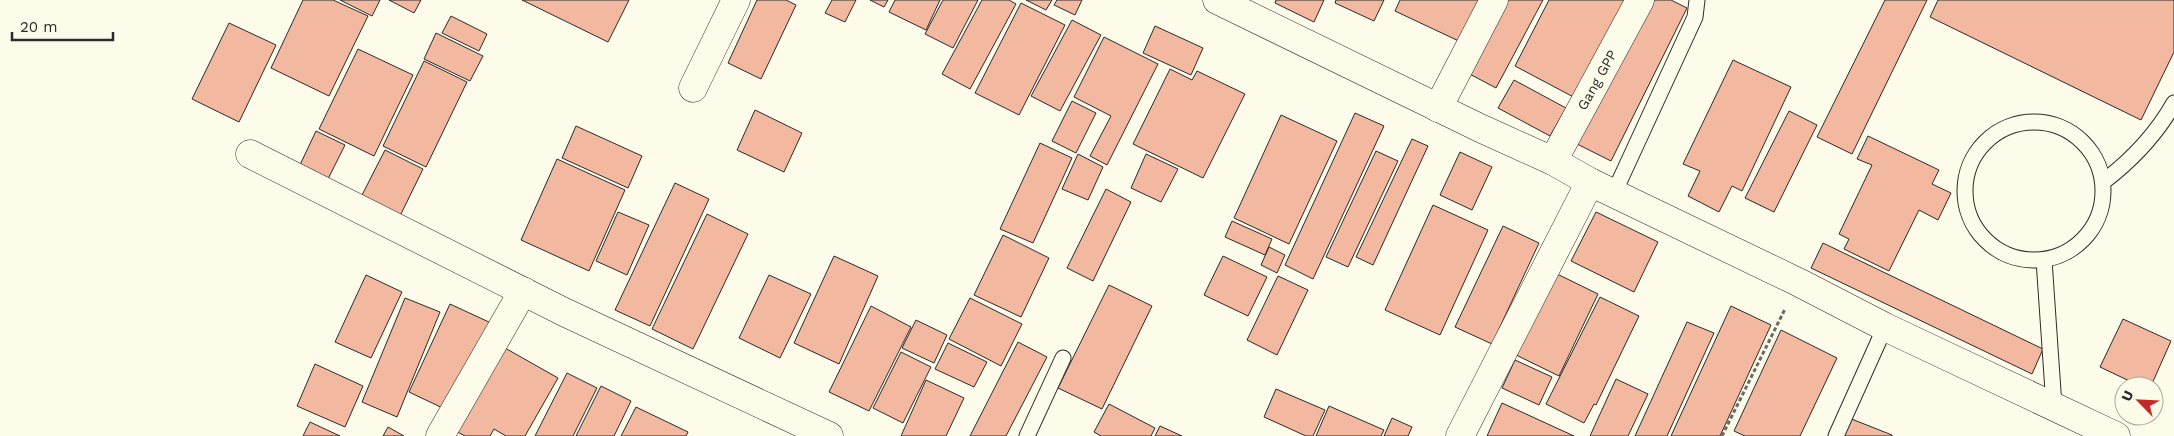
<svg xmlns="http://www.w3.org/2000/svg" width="2174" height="436" font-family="'Work Sans',sans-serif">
<rect width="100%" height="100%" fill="#fdfbea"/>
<!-- building -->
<g fill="#f2b8a0" stroke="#2b2b2b">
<polygon points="303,0 333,0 368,16 329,96 271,68"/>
<polygon points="340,0 380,0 372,16"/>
<polygon points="389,0 421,0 414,13"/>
<polygon points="522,0 629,0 608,42"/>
<polygon points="757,0 786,0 796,5 761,79 728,63"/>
<polygon points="832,0 856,0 845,22 825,13"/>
<polygon points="870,0 888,0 884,7"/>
<polygon points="895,0 940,0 926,30 889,12"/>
<polygon points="943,0 978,0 953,48 925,34"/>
<polygon points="982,0 1009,0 1016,4 970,89 942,74"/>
<polygon points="1026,0 1052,0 1046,10"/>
<polygon points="1057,0 1082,0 1075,15 1054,5"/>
<polygon points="1276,0 1324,0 1314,22 1275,3"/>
<polygon points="1336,0 1384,0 1374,21 1335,3"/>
<polygon points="1400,0 1483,0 1463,43 1395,11"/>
<polygon points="1502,0 1543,0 1496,88 1464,71"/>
<polygon points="1549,0 1634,0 1581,101 1515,66"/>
<polygon points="1644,0 1671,0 1687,8 1611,161 1573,142"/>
<polygon points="1885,0 1927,0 1852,154 1817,137"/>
<polygon points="1938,0 2174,0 2174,52 2141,120 1930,17"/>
<polygon points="1021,3 1065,25 1019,115 975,93"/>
<polygon points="451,16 487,34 479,51 442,33"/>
<polygon points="1072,20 1101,35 1060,111 1031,96"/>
<polygon points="229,23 276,45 239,122 192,99"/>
<polygon points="1155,26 1203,48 1191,75 1143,53"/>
<polygon points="436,33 483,56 470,81 424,59"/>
<polygon points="1104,37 1158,64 1107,165 1090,156 1111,116 1074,97"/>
<polygon points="358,49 413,75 374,156 319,129"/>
<polygon points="1733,60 1791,87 1742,191 1732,186 1719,212 1688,196 1700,171 1683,164"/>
<polygon points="424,61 467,82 426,167 383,146"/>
<polygon points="1170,69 1192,80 1197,71 1245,94 1203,178 1133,144"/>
<polygon points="1514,80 1566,108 1550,136 1498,108"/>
<polygon points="1072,101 1096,113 1076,153 1052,141"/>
<polygon points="755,110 802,133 784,172 737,150"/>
<polygon points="1789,111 1817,125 1774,212 1745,198"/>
<polygon points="1355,113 1384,126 1313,279 1285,265"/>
<polygon points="1281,115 1337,141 1289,244 1234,218"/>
<polygon points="576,126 642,156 628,188 562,158"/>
<polygon points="316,131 345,145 327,181 299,167"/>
<polygon points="1868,136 1939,170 1932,184 1951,193 1938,220 1919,210 1889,271 1844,249 1849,239 1839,234 1872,165 1857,159"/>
<polygon points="1412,139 1428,146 1373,265 1356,257"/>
<polygon points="1040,143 1072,158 1033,243 1000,229"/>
<polygon points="385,150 423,169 400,216 361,197"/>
<polygon points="1376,151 1398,161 1348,267 1326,257"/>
<polygon points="1460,152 1492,167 1472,210 1440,195"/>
<polygon points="1078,154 1103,167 1088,200 1062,189"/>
<polygon points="1146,154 1178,169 1161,202 1131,188"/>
<polygon points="557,159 625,190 589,271 521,240"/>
<polygon points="675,183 709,199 650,326 615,310"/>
<polygon points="1106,189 1131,202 1093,281 1067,268"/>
<polygon points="1433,205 1488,230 1440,335 1385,310"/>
<polygon points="618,212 649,225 627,275 596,261"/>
<polygon points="1596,212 1658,242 1634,292 1571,261"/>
<polygon points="707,214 748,234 693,349 652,329"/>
<polygon points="1232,221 1272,239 1265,255 1225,237"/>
<polygon points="1503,226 1539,243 1492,344 1455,327"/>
<polygon points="1003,235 1049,258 1021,317 974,295"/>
<polygon points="1823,243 2043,349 2032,374 1811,268"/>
<polygon points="1269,247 1285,255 1277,273 1261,265"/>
<polygon points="834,256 878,276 839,364 794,343"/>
<polygon points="1223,256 1267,277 1248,316 1204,295"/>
<polygon points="1553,272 1598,294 1559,376 1514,354"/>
<polygon points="366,275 402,292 371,358 335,342"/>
<polygon points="769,275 811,294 780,358 739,338"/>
<polygon points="1278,276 1308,290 1277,355 1247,340"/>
<polygon points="1109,285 1152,306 1102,409 1058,388"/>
<polygon points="1600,297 1639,316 1596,405 1594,404 1584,423 1546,404"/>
<polygon points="405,298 440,312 397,417 362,402"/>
<polygon points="970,298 1022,324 1001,366 949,339"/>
<polygon points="450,304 491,323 449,411 409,392"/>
<polygon points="871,306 911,327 869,411 829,392"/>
<polygon points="1731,306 1771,325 1720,436 1671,436"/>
<polygon points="2123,319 2171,341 2151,386 2140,386 2100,367"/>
<polygon points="916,320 947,335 934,363 902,348"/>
<polygon points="1687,322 1714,333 1667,436 1635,436"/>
<polygon points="1781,330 1837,358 1800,436 1745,436 1734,431"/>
<polygon points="1018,342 1047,357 1006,436 970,436"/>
<polygon points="948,343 987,362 974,387 935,369"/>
<polygon points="498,344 558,378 525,436 506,436 494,429 490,436 465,436 450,428"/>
<polygon points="901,352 931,367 903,423 873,408"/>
<polygon points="1515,360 1552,377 1539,405 1502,388"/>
<polygon points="315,364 363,386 345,427 297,406"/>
<polygon points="567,373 597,388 573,436 535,436"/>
<polygon points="1616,379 1648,394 1628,436 1590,436"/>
<polygon points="926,380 964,398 946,436 901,436"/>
<polygon points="601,386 631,401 614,436 576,436"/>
<polygon points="1276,389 1325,410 1313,436 1306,436 1264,417"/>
<polygon points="1502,403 1574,436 1487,436"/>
<polygon points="1109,404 1155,428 1151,436 1101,436 1094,432"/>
<polygon points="1329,406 1384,430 1381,436 1316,436"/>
<polygon points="636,407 688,432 686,436 621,436"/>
<polygon points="1392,418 1412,427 1408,436 1384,436"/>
<polygon points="1849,418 1892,435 1892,436 1842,436"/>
<polygon points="310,422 340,436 303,436"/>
<polygon points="1160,426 1182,436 1155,436"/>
<polygon points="388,427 404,436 383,436"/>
</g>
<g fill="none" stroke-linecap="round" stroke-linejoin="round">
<defs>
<g id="lane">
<circle cx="2034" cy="191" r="69"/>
<path d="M2103,182C2132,160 2156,135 2174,103"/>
<polyline points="1614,193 1695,17 1697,0"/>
<polyline points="2044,260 2054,406"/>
<polyline points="1027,436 1063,358"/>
<polyline points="1836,436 1885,327"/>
</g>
<g id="street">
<polyline points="1217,0 1480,128 1553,161 1590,182 1798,282 1885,327 2116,436"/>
<polyline points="693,88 736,0"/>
<polyline points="1438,108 1494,0"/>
<polyline points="250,154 564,312 829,436"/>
<polyline points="1553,161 1640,0"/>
<polyline points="440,436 523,291"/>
<polyline points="1460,436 1590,182"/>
</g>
</defs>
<!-- lane casing -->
<use href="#lane" stroke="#2b2b2b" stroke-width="17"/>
<!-- street casing -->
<use href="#street" stroke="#2b2b2b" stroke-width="29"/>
<!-- path -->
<polyline stroke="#6a6964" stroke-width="3" stroke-dasharray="4 2.5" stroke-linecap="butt" points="1722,436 1785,309"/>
<!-- lane -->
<use href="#lane" stroke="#fdfbea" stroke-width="15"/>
<!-- street -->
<use href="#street" stroke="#fdfbea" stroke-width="28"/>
</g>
<g text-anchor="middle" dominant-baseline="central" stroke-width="4" stroke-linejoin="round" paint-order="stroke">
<!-- street labels -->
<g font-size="14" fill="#2b2b2b" stroke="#fdfbea">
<text transform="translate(1597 80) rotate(-61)">Gang GPP</text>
</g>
</g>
<!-- north arrow -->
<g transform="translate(2139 401) rotate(294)"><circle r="24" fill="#fdfbea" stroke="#a9a89e"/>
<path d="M0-4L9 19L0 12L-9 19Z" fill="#c62828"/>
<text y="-8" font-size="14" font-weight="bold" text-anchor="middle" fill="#2b2b2b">U</text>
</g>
<!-- scale -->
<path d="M12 32v8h101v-8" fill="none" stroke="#2b2b2b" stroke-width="2.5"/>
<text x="20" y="32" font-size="15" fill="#2b2b2b" stroke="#fdfbea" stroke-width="4" paint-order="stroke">20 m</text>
</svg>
